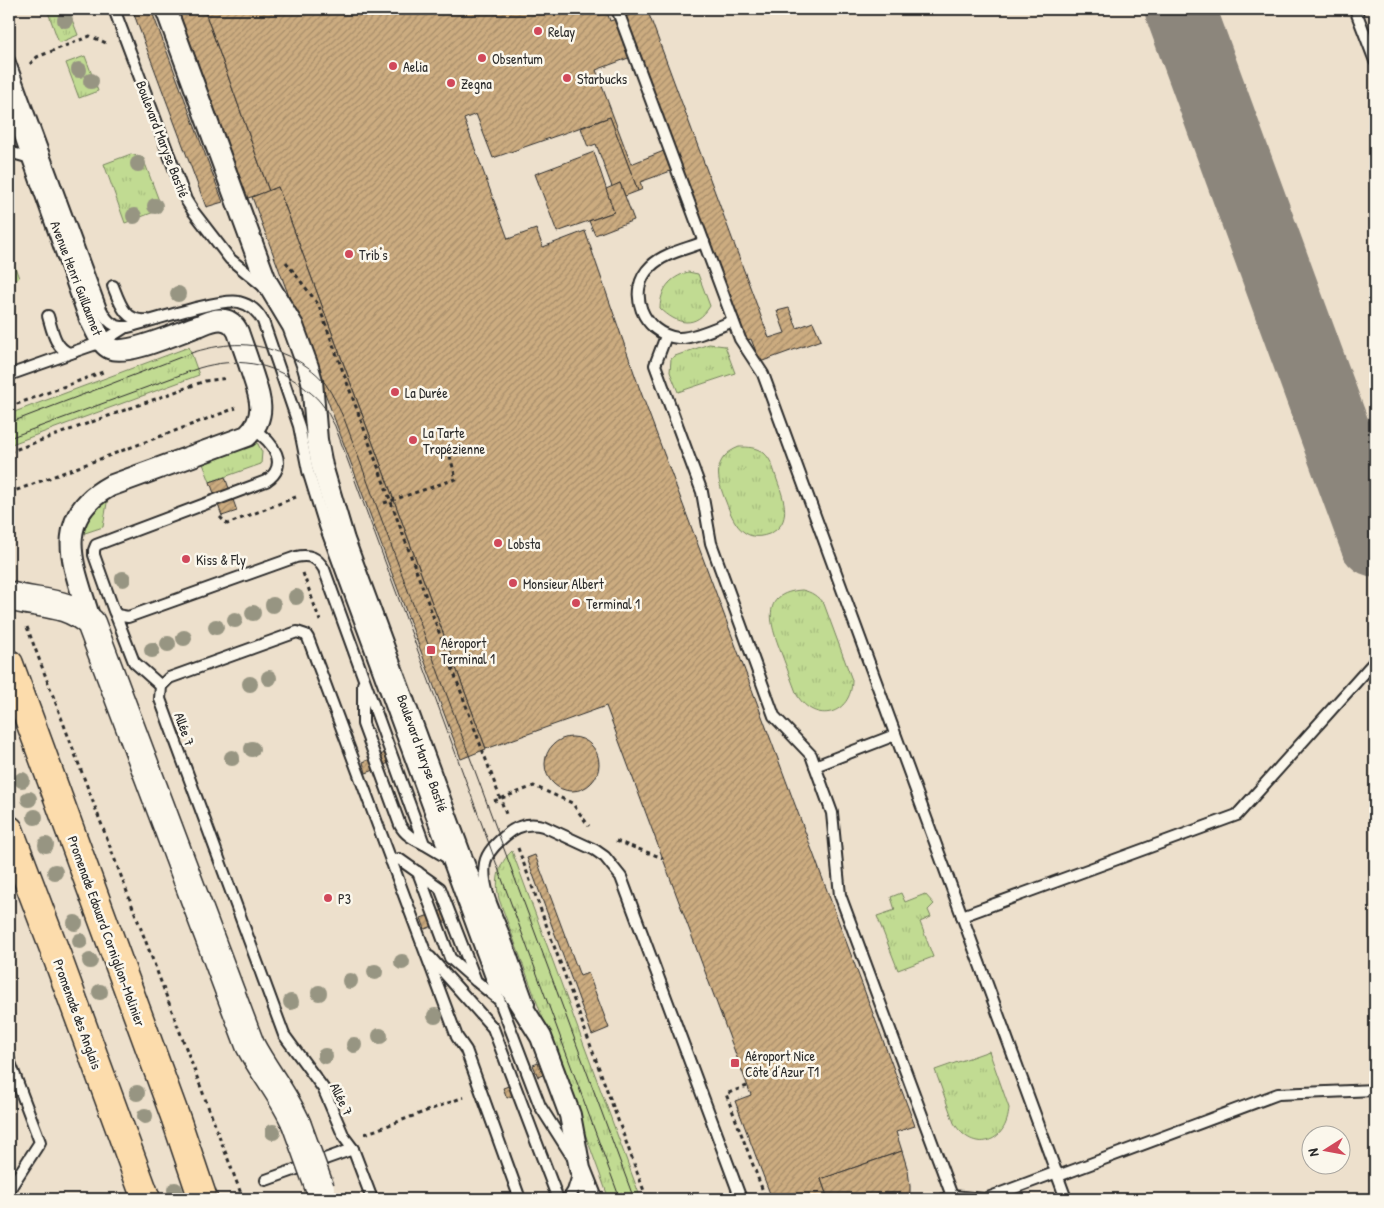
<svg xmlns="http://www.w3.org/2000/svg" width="1384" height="1208" font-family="'Patrick Hand',sans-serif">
<defs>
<pattern id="grass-tufts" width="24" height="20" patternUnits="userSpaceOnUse" patternTransform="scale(1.25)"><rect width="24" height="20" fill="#c1db92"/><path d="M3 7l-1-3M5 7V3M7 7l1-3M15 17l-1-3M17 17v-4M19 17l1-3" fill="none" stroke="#a6bc7e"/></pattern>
<pattern id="building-hatch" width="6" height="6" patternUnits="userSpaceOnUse" patternTransform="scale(1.25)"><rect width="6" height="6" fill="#ccac80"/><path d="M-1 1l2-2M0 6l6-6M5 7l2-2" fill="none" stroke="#a68c69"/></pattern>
</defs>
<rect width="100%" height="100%" fill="#ede0cc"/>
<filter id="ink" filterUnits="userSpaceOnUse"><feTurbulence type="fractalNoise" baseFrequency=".02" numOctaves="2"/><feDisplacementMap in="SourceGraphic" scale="10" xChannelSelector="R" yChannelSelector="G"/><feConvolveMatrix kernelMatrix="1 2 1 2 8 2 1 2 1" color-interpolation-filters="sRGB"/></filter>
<g filter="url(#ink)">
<!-- grass -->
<g fill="url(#grass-tufts)" stroke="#76835e">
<polygon points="56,9 68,9 78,35 59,43 48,12"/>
<polygon points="85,56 98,91 79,98 66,63"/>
<polygon points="131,154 143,158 162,209 125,223 104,164"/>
<polygon points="9,251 19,278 9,281"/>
<path d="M688,272L698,274L710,306C696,329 677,325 660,308C661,289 669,278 688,272Z"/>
<polygon points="709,344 725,346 735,373 678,392 670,372 671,359 675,356"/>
<polygon points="189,347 199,375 9,445 9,414"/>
<polygon points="253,442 257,442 262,452 261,464 210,482 202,461"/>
<path d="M739,447C748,447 756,447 764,453C772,460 774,471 777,480C784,499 793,524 769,534C743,544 733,521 726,502C717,480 711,458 739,447Z"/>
<polygon points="108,497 103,527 82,534 89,513"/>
<path d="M802,590C812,592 817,596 824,604L852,680C852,715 815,725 797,695C792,682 787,668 782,655C771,626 758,593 802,590Z"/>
<path d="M512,851L641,1199H609L499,899C495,880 498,864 512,851Z"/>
<polygon points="901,893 905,902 925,894 934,904 928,910 931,917 920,922 933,957 898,970 877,916 895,910 891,897"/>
<path d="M989,1051L1009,1108C1007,1144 973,1154 954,1123L935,1070Z"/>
</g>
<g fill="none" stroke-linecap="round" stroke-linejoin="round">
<!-- taxiway -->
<polyline stroke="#8c867c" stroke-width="71" points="1180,9 1375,541"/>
</g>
<!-- building -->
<g fill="url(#building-hatch)" stroke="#2b2b2b" fill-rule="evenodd">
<polygon points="132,9 151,9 223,202 206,207"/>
<polygon points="174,9 204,9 269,191 245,199"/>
<path d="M204,9H606L610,21L629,15L626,9H647L769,338L785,333L777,311L789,308L797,328L813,322L821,340L760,362L751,339L745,341L682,167L640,182L643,189L638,191L610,117L493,158L476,114L464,119L508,239L536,229L543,247L585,231L639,387L915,1126L896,1132L902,1151L821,1179L828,1199H772L735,1101L751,1095L606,706L486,749L278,187L269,191ZM639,54L674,147L631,164L596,70Z"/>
<polygon points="610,117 638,191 625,196 620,183 612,187 596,144 588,147 581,128"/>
<polygon points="594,152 614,212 557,232 535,174"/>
<polygon points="620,183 634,220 595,235 589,221 614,212 606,189"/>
<polygon points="278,187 486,749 461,759 252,197"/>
<polygon points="225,477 237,511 222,516 210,482"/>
<circle cx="572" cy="764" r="27"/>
<polygon points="388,752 392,762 381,766 377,756"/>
<polygon points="373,758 377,769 366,773 363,762"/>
<polygon points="535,855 580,976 588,973 609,1028 592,1035 527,858"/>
<polygon points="446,909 451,920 439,924 435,913"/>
<polygon points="432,914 436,925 425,929 421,918"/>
<polygon points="541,1062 545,1074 538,1077 533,1065"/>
<polygon points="514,1084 517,1094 507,1098 503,1088"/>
<polygon points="902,1151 908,1171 910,1186 910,1199 828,1199 821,1179"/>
</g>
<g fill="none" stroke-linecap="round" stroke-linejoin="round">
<defs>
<g id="lane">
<polyline points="114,9 186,200 193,211 230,259 263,286"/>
<polyline points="617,9 740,339 763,374 1066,1199"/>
<polyline points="1355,9 1375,61"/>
<path d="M9,60L101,309C107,322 114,328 128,327C151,321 220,298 239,302C251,305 257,311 263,321L299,426L308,471L325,526L499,999L540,1106L573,1158"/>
<polyline points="9,152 34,159"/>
<path d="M704,242C687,249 664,253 651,266C625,291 643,334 678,338C693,339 718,327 733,321"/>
<path d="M113,286C120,304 125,322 147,320"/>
<path d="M48,316C52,329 55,349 70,353L102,342L124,328"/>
<polyline points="666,336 655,365 702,492 711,543 774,716 811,755 832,813 840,895 952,1196"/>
<polyline points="9,375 74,352"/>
<path d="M254,430C272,441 291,465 266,481L96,545L94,550V555L114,611L117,615L128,617L296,557C309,554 317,557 324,569L424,844L446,857"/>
<polyline points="115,613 134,662 161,686"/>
<path d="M363,684V724L400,825C405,835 414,839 424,844"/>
<polyline points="815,766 895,735"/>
<polyline points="391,861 399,859 440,888 476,981 498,999"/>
<polyline points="418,872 450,958 475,980"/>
<polyline points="962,916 1237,815 1375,661"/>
<polyline points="430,957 493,1028 558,1199"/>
<path d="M529,1004C520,980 512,956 503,932C495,912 481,886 485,863C487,852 497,843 505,836C516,826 528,822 543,826L595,850L605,857L621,877L741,1199"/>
<polyline points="9,1060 40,1142 9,1190"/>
<polyline points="1058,1176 1278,1094 1375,1090"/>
<polyline points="266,1180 353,1149"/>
<polyline points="372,1199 353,1149 344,1137 323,1088 284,1035 160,699 161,686 169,678 297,632 306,635 308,638 457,1037 466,1050 520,1199"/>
<polyline points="568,1199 573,1191 579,1172"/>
<polyline points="944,1199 952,1196 985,1199 1057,1172"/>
</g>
<g id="street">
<polyline points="166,9 266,281 293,326 308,367 312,381 317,440 322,466 344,540 509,986 541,1037 570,1115 580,1169 592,1199"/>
<path d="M9,90L90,319C95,328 100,343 109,348C126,357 179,332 198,326C206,323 215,318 224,320C231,321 235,326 238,332C242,344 247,357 251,370C259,394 269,416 247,436L110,486C48,520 76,570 91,623"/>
</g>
<path id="secondary" d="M9,596C40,605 66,600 91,623L250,1045C264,1072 284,1095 296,1123"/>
<g id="primary">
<polyline points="9,664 176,1119 203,1199"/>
<polyline points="9,830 56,954 146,1199"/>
</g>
</defs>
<!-- lane casing -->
<use href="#lane" stroke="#2b2b2b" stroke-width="14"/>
<!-- street casing -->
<use href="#street" stroke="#2b2b2b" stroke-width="24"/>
<!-- secondary casing -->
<use href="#secondary" stroke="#2b2b2b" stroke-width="31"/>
<!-- primary casing -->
<use href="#primary" stroke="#2b2b2b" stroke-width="31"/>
<!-- path -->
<g stroke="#2b2b2b" stroke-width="3" stroke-dasharray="4 4" stroke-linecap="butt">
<polyline points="30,64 37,57 90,36 106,43 108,42"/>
<polyline points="286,262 318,304 506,814"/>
<polyline points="9,407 103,372"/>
<polyline points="9,452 205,381 228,378"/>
<polyline points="9,493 236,408"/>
<polyline points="384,503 456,479 450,456"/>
<polyline points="220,517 227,524 296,497"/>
<polyline points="303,573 320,621"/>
<polyline points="27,627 243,1199"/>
<polyline points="494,801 534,786 572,803 589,826"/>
<polyline points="616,841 663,858"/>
<polyline points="518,848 647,1199"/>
<polyline points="747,1086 726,1094 766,1199"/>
<polyline points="365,1134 464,1097"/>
</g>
<!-- lane -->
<use href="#lane" stroke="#fbf7ec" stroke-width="10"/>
<!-- street -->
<use href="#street" stroke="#fbf7ec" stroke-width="20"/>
<!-- secondary -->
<use href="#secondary" stroke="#fbf7ec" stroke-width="28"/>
<!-- primary -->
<use href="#primary" stroke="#fcdcac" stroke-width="28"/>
<!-- tram -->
<g stroke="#2b2b2b" stroke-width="1">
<path d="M9,423L194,352C229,342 254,341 288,356C302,362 315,371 325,383C333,395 339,408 345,421L634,1199"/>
<path d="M9,438L199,368C236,357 270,362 301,385C308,391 316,396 321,403C327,410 331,419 335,426L620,1199"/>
</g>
<defs>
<polyline id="secondary-bridge" points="296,1123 320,1189"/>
</defs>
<!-- secondary-bridge casing -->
<use href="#secondary-bridge" stroke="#2b2b2b" stroke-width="31" stroke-linecap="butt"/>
<!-- secondary-bridge -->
<use href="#secondary-bridge" stroke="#fbf7ec" stroke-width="28"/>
</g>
<!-- trees -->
<g fill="#979582">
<circle cx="65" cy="20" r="8"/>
<circle cx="79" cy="70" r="8"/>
<circle cx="91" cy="81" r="8"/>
<circle cx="138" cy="164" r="8"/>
<circle cx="155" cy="206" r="8"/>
<circle cx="134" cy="216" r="8"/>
<circle cx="178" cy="294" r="8"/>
<circle cx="123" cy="579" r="8"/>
<circle cx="296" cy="597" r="8"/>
<circle cx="273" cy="605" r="8"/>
<circle cx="253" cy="613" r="8"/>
<circle cx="235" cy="620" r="8"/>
<circle cx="216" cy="627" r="8"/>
<circle cx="184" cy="638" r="8"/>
<circle cx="168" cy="644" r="8"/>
<circle cx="152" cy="650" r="8"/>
<circle cx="269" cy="678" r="8"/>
<circle cx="250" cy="684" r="8"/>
<circle cx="252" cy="749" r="8"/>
<circle cx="232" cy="758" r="8"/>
<circle cx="22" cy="780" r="8"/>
<circle cx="29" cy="799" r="8"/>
<circle cx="35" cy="817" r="8"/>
<circle cx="46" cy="845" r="8"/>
<circle cx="55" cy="872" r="8"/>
<circle cx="75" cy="923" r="8"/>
<circle cx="80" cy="941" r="8"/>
<circle cx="90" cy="961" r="8"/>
<circle cx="402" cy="962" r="8"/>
<circle cx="375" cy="972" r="8"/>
<circle cx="350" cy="981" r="8"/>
<circle cx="100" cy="992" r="8"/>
<circle cx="319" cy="993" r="8"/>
<circle cx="291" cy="1002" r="8"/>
<circle cx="435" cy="1016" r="8"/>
<circle cx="380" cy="1036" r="8"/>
<circle cx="354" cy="1045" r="8"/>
<circle cx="325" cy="1056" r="8"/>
<circle cx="137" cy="1093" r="8"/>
<circle cx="145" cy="1116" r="8"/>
<circle cx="273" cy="1132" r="8"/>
<circle cx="175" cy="1190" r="8"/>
</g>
</g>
<!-- markers -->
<g fill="#d1495b" stroke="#fbf7ec" stroke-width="2">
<circle cx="538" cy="31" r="5"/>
<circle cx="482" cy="58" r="5"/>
<circle cx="393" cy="66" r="5"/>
<circle cx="567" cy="78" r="5"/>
<circle cx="451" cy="83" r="5"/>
<circle cx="349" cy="254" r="5"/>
<circle cx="395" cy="392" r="5"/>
<circle cx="413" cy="440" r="5"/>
<circle cx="498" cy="543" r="5"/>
<circle cx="186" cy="559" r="5"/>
<circle cx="513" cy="583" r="5"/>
<circle cx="576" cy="603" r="5"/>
<rect x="426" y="645" width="10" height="10" rx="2.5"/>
<circle cx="328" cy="898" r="5"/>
<rect x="730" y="1058" width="10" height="10" rx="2.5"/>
</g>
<g text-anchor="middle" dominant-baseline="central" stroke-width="5" stroke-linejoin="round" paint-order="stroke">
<!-- poi labels -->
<g font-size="14" fill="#2b2b2b" stroke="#fbf7ec" text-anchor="start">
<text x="548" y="31">Relay</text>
<text x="492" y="58">Obsentum</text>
<text x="403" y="66">Aelia</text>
<text x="577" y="78">Starbucks</text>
<text x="461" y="83">Zegna</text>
<text x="359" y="254">Trib's</text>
<text x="405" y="392">La Durée</text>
<text x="423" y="432">La Tarte<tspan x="423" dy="16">Tropézienne</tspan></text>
<text x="508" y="543">Lobsta</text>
<text x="196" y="559">Kiss &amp; Fly</text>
<text x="523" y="583">Monsieur Albert</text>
<text x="586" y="603">Terminal 1</text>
<text x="441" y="642">Aéroport<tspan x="441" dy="16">Terminal 1</tspan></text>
<text x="338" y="898">P3</text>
<text x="745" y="1055">Aéroport Nice<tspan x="745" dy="16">Côte d’Azur T1</tspan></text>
</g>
<!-- street labels -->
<g font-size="14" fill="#2b2b2b" stroke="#fbf7ec">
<text transform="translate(163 139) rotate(69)">Boulevard Maryse Bastié</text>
<text transform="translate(77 278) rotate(69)">Avenue Henri Guillaumet</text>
<text transform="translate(185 729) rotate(70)">Allée 7</text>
<text transform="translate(423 753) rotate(70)">Boulevard Maryse Bastié</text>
<text transform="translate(107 931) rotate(70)">Promenade Edouard Corniglion-Molinier</text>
<text transform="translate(78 1014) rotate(70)">Promenade des Anglais</text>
<text transform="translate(342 1099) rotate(64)">Allée 7</text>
</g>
</g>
<!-- margin -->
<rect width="1384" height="1208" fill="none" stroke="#fbf7ec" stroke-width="30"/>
<rect x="15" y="15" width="1354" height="1178" fill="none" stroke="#2b2b2b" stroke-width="2" filter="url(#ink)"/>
<!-- north arrow -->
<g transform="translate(1326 1150) rotate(259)"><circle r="24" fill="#fbf7ec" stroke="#a8a59f"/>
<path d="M0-4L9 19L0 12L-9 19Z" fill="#d1495b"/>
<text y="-8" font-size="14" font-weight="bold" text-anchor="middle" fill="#2b2b2b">N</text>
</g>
</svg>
